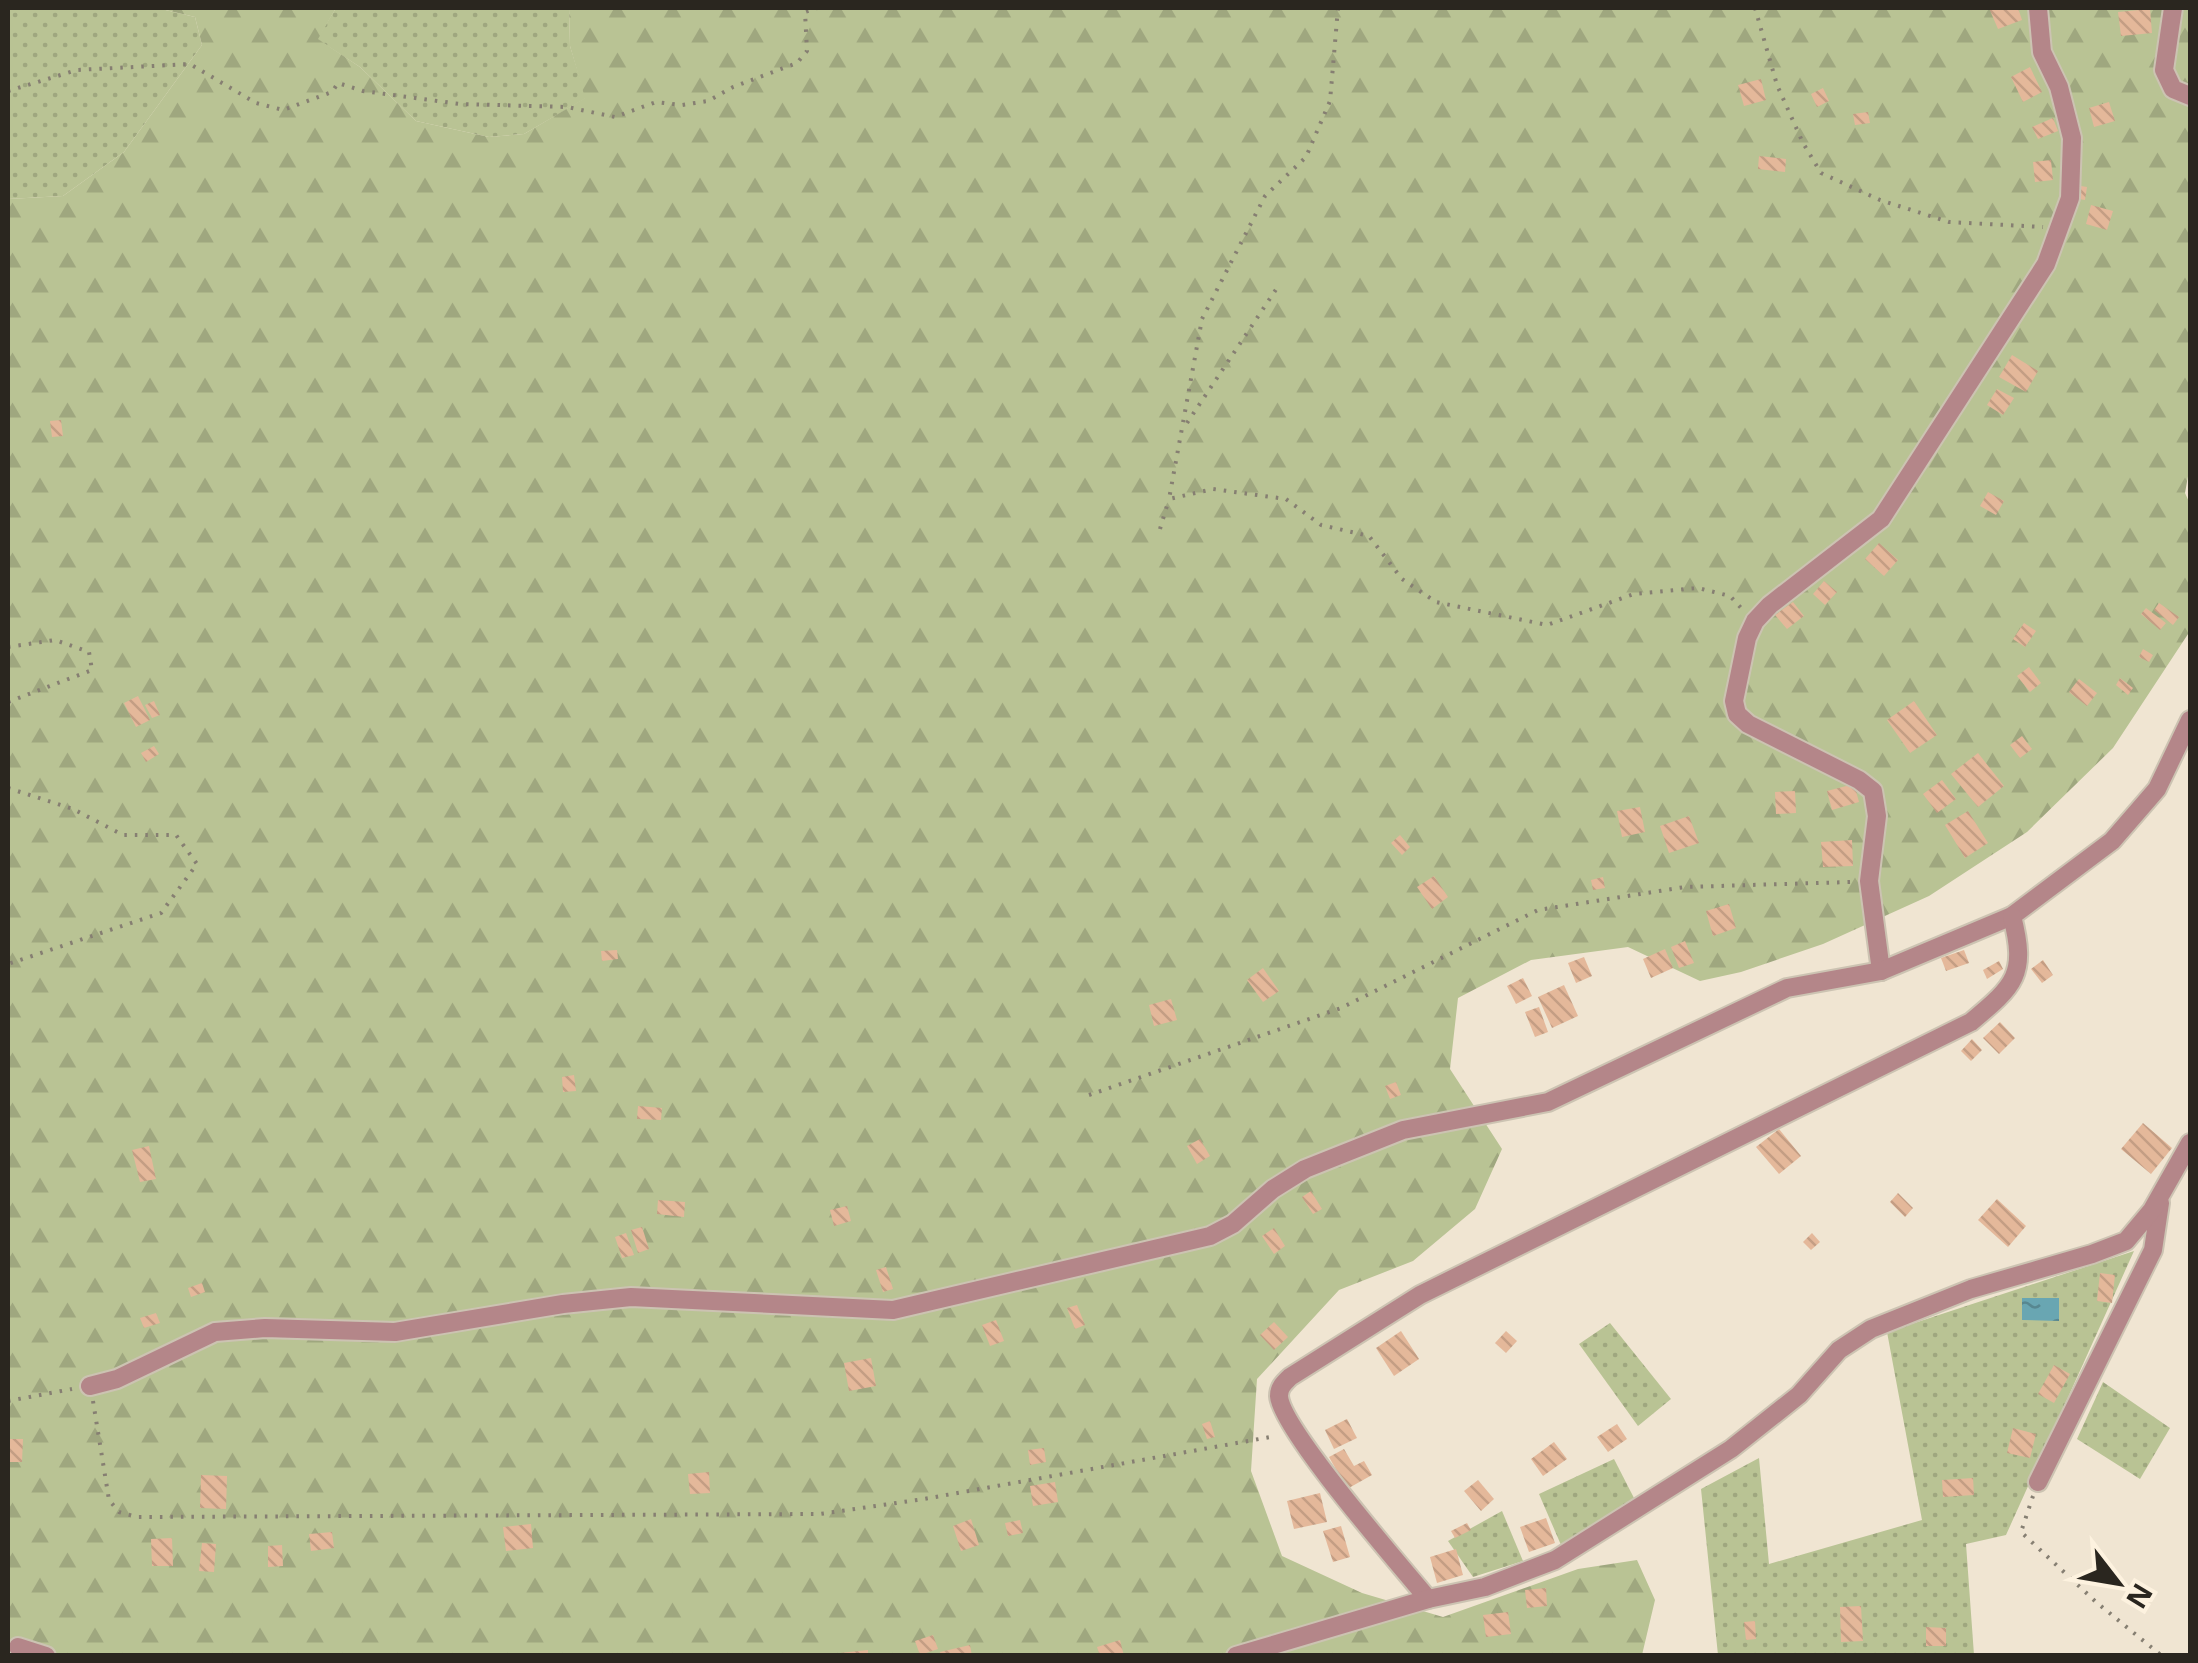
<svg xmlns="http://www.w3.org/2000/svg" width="2198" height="1663" font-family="'Open Sans',sans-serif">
<defs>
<pattern id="grass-dots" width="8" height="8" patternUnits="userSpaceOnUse" patternTransform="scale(2.5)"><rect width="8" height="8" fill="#b9c394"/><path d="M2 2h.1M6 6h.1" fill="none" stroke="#9fa77f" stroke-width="1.8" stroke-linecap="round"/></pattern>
<pattern id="forest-firs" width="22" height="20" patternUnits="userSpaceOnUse" patternTransform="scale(2.5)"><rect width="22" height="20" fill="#b9c394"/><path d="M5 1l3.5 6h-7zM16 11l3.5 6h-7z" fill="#9fa77f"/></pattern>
<pattern id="water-ripples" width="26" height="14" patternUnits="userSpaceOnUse" patternTransform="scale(2.5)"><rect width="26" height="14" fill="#69a6b2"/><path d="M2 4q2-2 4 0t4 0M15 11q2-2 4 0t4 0" fill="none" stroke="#578790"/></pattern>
<pattern id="building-back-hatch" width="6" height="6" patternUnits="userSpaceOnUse" patternTransform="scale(2.5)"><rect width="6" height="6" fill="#e4b89a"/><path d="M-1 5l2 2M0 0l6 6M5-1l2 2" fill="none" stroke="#c49e84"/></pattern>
</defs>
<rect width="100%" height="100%" fill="#f0e5d2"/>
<!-- grass -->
<g fill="url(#grass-dots)">
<polygon points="8,8 157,8 195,17 202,45 124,152 63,196 8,199"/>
<polygon points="336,8 569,8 570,46 586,98 524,134 489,137 416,121 360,67 317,39"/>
<polygon points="2134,1251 2006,1535 1966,1544 1974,1655 1718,1655 1701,1489 1759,1458 1769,1564 1922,1520 1887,1332"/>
<polygon points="1610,1323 1671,1399 1638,1426 1579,1344"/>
<polygon points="2103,1382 2170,1428 2140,1479 2077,1439"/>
<polygon points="1614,1459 1635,1500 1561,1545 1539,1494"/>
<polygon points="1502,1511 1523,1561 1473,1577 1448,1541"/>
</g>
<!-- forest -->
<polygon fill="url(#forest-firs)" points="157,8 336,8 318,39 360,67 416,121 489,137 524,134 585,98 570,46 569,8 2190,8 2190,465 2185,493 2190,504 2190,631 2113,748 2027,832 1929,896 1823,944 1741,972 1700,981 1628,947 1531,960 1458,998 1450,1069 1502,1149 1475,1209 1413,1261 1339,1290 1257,1379 1251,1471 1282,1556 1362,1593 1443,1617 1578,1569 1637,1560 1655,1600 1642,1655 8,1656 8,199 63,196 124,152 202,45 195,17"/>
<!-- water -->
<polygon fill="url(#water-ripples)" points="2022,1298 2059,1298 2059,1321 2022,1320"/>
<!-- building -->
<g fill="url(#building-back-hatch)">
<polygon points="1989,8 2018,8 2022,20 1998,29"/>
<polygon points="2150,9 2152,33 2121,36 2118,12"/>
<polygon points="2030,67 2042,92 2023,102 2011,77"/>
<polygon points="1761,79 1766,100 1744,106 1738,85"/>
<polygon points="1823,88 1829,101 1817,107 1811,94"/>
<polygon points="2109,102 2115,121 2094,127 2089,108"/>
<polygon points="1868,112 1870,123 1855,125 1853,114"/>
<polygon points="2053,118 2058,131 2038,139 2032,127"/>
<polygon points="1759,156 1786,159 1785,172 1758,169"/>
<polygon points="2051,160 2053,180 2035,182 2033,162"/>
<polygon points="2075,185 2087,187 2085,200 2073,198"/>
<polygon points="2091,205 2113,211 2107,230 2086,224"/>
<polygon points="2012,355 2038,371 2026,392 1999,377"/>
<polygon points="1997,389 2014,398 2003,415 1987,405"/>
<polygon points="61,420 63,436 52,437 50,421"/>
<polygon points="1988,492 2004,501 1996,515 1980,506"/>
<polygon points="1879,543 1898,560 1884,576 1865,559"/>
<polygon points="1824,581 1837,592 1825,605 1813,594"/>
<polygon points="1793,602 1804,616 1787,629 1775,615"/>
<polygon points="2159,603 2179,617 2173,625 2154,610"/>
<polygon points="2146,608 2166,623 2160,630 2141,614"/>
<polygon points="2024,623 2036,631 2025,647 2013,639"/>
<polygon points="2143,649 2153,655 2149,662 2139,657"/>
<polygon points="2029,667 2041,683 2030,692 2017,676"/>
<polygon points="2120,678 2133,688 2128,695 2116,685"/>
<polygon points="2079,679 2097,693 2087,706 2069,692"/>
<polygon points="138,696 150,720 136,727 124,703"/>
<polygon points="154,701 160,715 152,718 145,705"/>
<polygon points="1914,701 1937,735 1910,753 1887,720"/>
<polygon points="2022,736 2032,749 2020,758 2010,745"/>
<polygon points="154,746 159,754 146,762 141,753"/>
<polygon points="1978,753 2004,786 1978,807 1951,774"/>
<polygon points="1942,780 1956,799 1937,813 1923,794"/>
<polygon points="1854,784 1859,802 1832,810 1827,791"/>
<polygon points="1795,791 1796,813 1776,814 1775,792"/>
<polygon points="1640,807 1645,832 1622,837 1617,811"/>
<polygon points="1968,811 1988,843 1965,858 1945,825"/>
<polygon points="1689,816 1699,843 1669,853 1660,826"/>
<polygon points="1400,835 1410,847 1402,855 1391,843"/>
<polygon points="1852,840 1853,866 1823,867 1821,842"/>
<polygon points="1434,876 1448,897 1432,909 1417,887"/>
<polygon points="1603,877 1605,888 1593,890 1591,880"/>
<polygon points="1729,904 1736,928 1713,936 1706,911"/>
<polygon points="1685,941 1694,963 1679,968 1671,947"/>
<polygon points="1665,949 1673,968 1651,978 1643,959"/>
<polygon points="617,950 618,959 602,961 601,951"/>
<polygon points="1964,950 1969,963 1946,971 1941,958"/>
<polygon points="1584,957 1592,976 1576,983 1568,963"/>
<polygon points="2043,960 2053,975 2042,983 2031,969"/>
<polygon points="1999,961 2003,969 1987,979 1983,970"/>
<polygon points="1263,968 1279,991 1263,1002 1247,980"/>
<polygon points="1523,978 1532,996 1516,1004 1507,986"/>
<polygon points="1564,985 1578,1016 1552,1028 1538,997"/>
<polygon points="1171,999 1177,1020 1154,1026 1149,1005"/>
<polygon points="1539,1007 1548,1032 1535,1037 1525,1012"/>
<polygon points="2000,1022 2015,1038 1999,1054 1983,1038"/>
<polygon points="1972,1039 1982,1050 1971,1061 1961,1051"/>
<polygon points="574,1075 576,1091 563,1092 562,1077"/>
<polygon points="1396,1082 1401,1095 1390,1099 1385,1086"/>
<polygon points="638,1106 662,1108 661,1120 637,1119"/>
<polygon points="2143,1123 2172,1148 2151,1174 2121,1149"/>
<polygon points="1779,1129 1801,1156 1779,1174 1756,1147"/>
<polygon points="1200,1139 1210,1156 1197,1164 1187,1146"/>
<polygon points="149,1146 156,1179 140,1182 132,1150"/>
<polygon points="1311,1191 1322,1209 1313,1214 1302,1197"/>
<polygon points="1898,1193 1913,1208 1905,1217 1890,1202"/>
<polygon points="1997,1199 2026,1226 2008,1247 1978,1220"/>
<polygon points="658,1200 685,1202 684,1217 657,1214"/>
<polygon points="847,1206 851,1221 834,1226 830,1210"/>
<polygon points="642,1227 649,1249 638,1253 631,1230"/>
<polygon points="1274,1228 1285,1246 1274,1254 1262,1236"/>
<polygon points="626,1233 634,1255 622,1258 615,1237"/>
<polygon points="1812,1233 1820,1242 1811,1250 1803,1242"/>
<polygon points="886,1267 893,1289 883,1292 876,1270"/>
<polygon points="2100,1273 2115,1275 2112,1303 2097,1301"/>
<polygon points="202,1283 205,1292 191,1297 188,1288"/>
<polygon points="1077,1305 1085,1325 1075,1329 1067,1308"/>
<polygon points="156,1313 160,1323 144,1328 140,1318"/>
<polygon points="996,1320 1004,1341 990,1346 982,1325"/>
<polygon points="1274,1322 1288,1337 1274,1350 1260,1335"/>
<polygon points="1401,1331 1419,1359 1394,1376 1376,1348"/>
<polygon points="1506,1331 1517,1341 1506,1353 1495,1343"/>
<polygon points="871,1358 876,1386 849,1391 844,1363"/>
<polygon points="2054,1365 2070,1374 2054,1403 2038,1394"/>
<polygon points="1347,1419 1357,1438 1334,1449 1325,1430"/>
<polygon points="1210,1421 1215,1437 1207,1439 1202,1424"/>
<polygon points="1617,1424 1627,1439 1608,1452 1597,1437"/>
<polygon points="2013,1428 2036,1434 2030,1458 2007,1453"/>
<polygon points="9,1439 23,1439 22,1462 8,1462"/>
<polygon points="1554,1442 1567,1459 1543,1476 1531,1459"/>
<polygon points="1044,1448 1046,1462 1030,1465 1028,1450"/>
<polygon points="1344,1449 1354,1466 1364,1461 1372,1475 1347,1489 1329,1457"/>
<polygon points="709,1472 710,1493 690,1494 688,1474"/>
<polygon points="201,1475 227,1476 226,1509 200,1508"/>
<polygon points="1973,1478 1974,1495 1943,1497 1942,1480"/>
<polygon points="1478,1480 1494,1499 1481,1511 1464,1491"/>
<polygon points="1055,1482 1058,1502 1033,1506 1030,1486"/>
<polygon points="1320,1493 1327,1522 1294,1529 1287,1501"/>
<polygon points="1546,1518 1555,1543 1529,1552 1520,1527"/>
<polygon points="971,1519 979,1545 961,1551 953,1526"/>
<polygon points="1020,1520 1023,1533 1008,1536 1005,1523"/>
<polygon points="1467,1523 1471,1530 1455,1538 1451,1531"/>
<polygon points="531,1524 533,1548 506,1551 503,1527"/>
<polygon points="1341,1526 1350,1557 1333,1562 1323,1531"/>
<polygon points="332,1532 334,1548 311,1551 309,1534"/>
<polygon points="172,1538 173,1566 152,1566 151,1539"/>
<polygon points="202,1543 216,1544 214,1572 199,1571"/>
<polygon points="282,1545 283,1566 268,1567 268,1546"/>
<polygon points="1456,1549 1463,1575 1437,1583 1430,1557"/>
<polygon points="1546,1588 1547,1606 1527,1608 1525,1590"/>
<polygon points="1861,1606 1863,1641 1841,1642 1840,1607"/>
<polygon points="1508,1612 1511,1634 1486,1637 1483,1615"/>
<polygon points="1755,1621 1756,1639 1746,1640 1744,1622"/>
<polygon points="1926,1627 1946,1628 1946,1646 1926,1646"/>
<polygon points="933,1635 938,1649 920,1655 915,1641"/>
<polygon points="1120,1640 1124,1656 1100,1656 1097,1647"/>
<polygon points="970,1645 972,1656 941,1656 940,1652"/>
<polygon points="868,1650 868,1656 840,1656 840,1653"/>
</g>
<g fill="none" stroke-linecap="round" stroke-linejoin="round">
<defs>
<g id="street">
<polyline points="2173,8 2164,70 2173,89 2190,96"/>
<polyline points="1881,971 1869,881 1877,816 1873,791 1859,780 1748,724 1737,714 1734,701 1747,638 1755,621 1770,605 1881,519 2046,264 2070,198 2072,138 2059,87 2042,52 2038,8"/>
<polyline points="90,1386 117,1379 215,1332 265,1328 395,1332 563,1304 631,1297 893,1310 1210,1236 1233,1224 1273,1189 1305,1169 1403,1130 1548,1102 1787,988 1881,971 2012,916 2112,841 2157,789 2190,720"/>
<polyline points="2038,1482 2153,1250 2160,1203"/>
<path d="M1428,1599C1401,1566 1281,1429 1279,1396C1279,1387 1284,1383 1290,1377L1420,1295L1971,1022C2015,985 2027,975 2012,916"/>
<polyline points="18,1647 46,1656"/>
<polyline points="1236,1656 1428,1599 1485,1587 1555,1560 1731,1449 1799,1395 1839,1350 1871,1329 1971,1289 2092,1254 2126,1241 2152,1210 2190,1143"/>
</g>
</defs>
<!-- street casing -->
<use href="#street" stroke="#ccc3b2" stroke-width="22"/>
<!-- path -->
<g stroke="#867f72" stroke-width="4" stroke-dasharray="2.5 8" stroke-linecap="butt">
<polyline points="1338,8 1330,101 1306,157 1265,196 1202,319 1169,499 1213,489 1286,499 1321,525 1369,536 1402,579 1436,602 1547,625 1634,594 1698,588 1730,596 1742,609"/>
<polyline points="1755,8 1777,85 1803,143 1821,173 1880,200 1949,222 2043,227"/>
<polyline points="8,91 77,70 190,64 256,103 283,110 332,92 338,83 363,91 460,104 567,107 615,117 656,102 682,105 708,101 733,87 797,63 807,51 805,12 817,8"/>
<polyline points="1187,423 1277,288"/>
<polyline points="1160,529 1169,499"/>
<polyline points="8,647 55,640 89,652 92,670 8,702"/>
<polyline points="8,788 73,809 123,835 176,835 197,864 161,913 8,964"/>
<polyline points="1089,1095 1341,1008 1538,910 1685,887 1850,882"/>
<polyline points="8,1401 72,1389"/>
<polyline points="93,1401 109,1500 119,1512 137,1517 820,1514 924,1499 1276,1436"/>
<polyline points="2033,1496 2021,1532 2096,1602 2162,1656"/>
</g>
<!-- street -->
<use href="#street" stroke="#b48689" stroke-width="18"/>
</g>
<!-- border -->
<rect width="2198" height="1663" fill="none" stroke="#2a261f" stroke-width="20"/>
<!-- north arrow -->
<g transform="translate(2118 1583) rotate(121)" stroke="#fdf2df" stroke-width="8" paint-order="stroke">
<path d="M0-8L18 38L0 25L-18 38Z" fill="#2a261f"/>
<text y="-15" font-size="28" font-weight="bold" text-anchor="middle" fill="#2a261f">N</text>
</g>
</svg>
